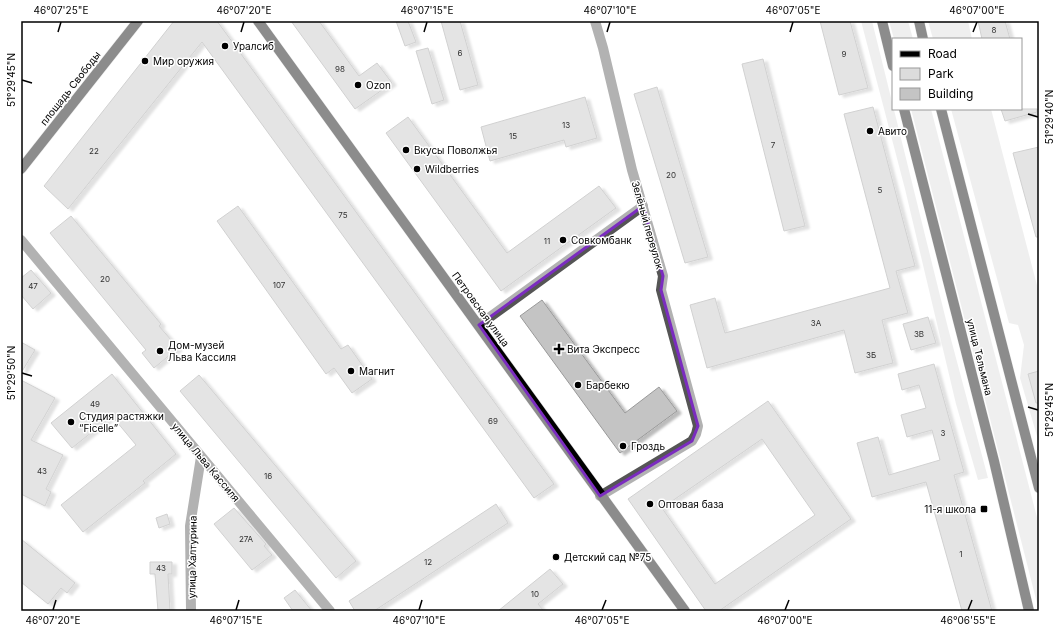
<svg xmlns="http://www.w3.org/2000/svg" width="1060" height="632" font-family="Inter,sans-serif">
<defs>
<filter id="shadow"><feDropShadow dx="4.5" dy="2.5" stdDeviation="1" flood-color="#0004"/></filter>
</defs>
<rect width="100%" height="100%" fill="#fff"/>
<!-- green -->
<g fill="#dcdcdc">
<polygon points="861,21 872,21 948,328 988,478 978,480 956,404 905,189"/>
<polygon points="889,21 908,21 913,39 894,39"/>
<polygon points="928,21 968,21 972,39 933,39"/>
<polygon points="911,109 931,109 1039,525 1039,611"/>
<polygon points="951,109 991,109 1039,293 1039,443 1020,378 1024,345 1018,325 1009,323"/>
</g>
<!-- building -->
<g fill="#c4c4c4" stroke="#999" fill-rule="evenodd" filter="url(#shadow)">
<polygon points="174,21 217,21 554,484 534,498 202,42 68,209 44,186"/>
<polygon points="291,21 319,21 359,76 377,63 392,83 355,109"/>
<polygon points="396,21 408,21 416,42 405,46"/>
<polygon points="441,21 460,21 478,85 460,90"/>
<polygon points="820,21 850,21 868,88 839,95"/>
<polygon points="978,21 1005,21 1010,39 982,39"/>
<polygon points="428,48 444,100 432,104 416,51"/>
<polygon points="763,59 805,226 784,231 742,64"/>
<polygon points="657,87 708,257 685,263 634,94"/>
<polygon points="585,97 597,138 566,147 564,140 490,161 481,127"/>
<polygon points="873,107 915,266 896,271 908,313 882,320 893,363 855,373 844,330 707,368 690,305 715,298 725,333 890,288 844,114"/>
<polygon points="1001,109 1037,109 1037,112 1005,121"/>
<polygon points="408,117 507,253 599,186 616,208 501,291 386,133"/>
<polygon points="1039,147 1039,237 1036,237 1013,153"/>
<polygon points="238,206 341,349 348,345 372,379 352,393 334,368 326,374 217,221"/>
<polygon points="71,216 161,324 159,326 178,348 154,368 142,353 146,350 50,233"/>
<polygon points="31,270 51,293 33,309 21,295 21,278"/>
<polygon points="542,300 625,413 659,387 677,411 620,453 520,316"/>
<polygon points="928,317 936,343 911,350 903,324"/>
<polygon points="21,342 35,350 21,373"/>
<polygon points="934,364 964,472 954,475 992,611 962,611 926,482 872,497 857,443 878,437 889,475 940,460 932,430 907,437 901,415 926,408 919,385 902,390 898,374"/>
<polygon points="1039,371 1039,403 1036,403 1028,374"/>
<polygon points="112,374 176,454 143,481 145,483 83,532 61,505 136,445 112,416 72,448 51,423"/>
<polygon points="199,375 356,561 336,578 180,391"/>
<polygon points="21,380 55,398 31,440 63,455 46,489 51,492 45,506 21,494"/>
<path d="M768,401L851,519L719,611H706L628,499ZM762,439L815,515L715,584L662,508Z"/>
<polygon points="496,504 508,523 374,611 355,611 349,601"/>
<polygon points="234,508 266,544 264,546 272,555 252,570 214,524"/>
<polygon points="167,514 170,524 159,528 156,518"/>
<polygon points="21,539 75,583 67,593 61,588 48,604 21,582"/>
<polygon points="150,562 172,562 172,574 168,574 170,611 158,611 155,574 150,574"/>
<polygon points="550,569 563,584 538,604 544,611 498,611"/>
<polygon points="295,590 312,611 293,611 284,598"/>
</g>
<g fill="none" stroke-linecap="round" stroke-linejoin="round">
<defs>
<g id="major">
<polyline points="258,21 685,611"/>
<polyline points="882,21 893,66"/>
<polyline points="919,21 923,39"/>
<polyline points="904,109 994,461 1029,611"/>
<polyline points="941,109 1039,488"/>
<polyline points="21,169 138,21"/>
</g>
</defs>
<!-- major casing -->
<use href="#major" stroke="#dbdbdb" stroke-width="11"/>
<!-- minor -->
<g stroke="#555" stroke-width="10">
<polyline points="595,21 603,48 632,170 663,276 661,290 698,426 696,434 692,441 600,496"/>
<polyline points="21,240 330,611"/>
<polyline points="479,325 643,206"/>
<polyline points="191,611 190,526 201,457"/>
</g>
<!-- major -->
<use href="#major" stroke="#000" stroke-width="10"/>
</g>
<!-- marked area -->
<path d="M0 0H1060V632H0ZM643,206L663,276L661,290L698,426L692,441L600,496L479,325Z" fill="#fff" fill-opacity=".55" fill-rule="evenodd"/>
<path fill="none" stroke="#7b2cbf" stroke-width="3" stroke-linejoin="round" d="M643,206L663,276L661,290L698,426L692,441L600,496L479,325Z"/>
<!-- ticks -->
<path fill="none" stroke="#000" stroke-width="1.5" d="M58,32L61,22M241,32L244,22M424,32L427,22M607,32L610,22M790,32L793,22M973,32L977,22M22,80L32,83M1028,114L1038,117M22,373L32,376M1028,407L1038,410M53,610L56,600M236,610L239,600M419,610L422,600M602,610L606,600M785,610L789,600M968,610L972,600"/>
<!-- markers -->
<g fill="#000" stroke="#fff" stroke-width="1.5">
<circle cx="225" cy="46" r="4"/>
<circle cx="145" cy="61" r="4"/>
<circle cx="358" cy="85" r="4"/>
<circle cx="870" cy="131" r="4"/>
<circle cx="406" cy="150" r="4"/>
<circle cx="417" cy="169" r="4"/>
<circle cx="563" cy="240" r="4"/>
<path d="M557 343h4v4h4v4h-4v4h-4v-4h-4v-4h4z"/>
<circle cx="160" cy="351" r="4"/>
<circle cx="351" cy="371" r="4"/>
<circle cx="578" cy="385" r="4"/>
<circle cx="71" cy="422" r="4"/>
<circle cx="623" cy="446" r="4"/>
<circle cx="650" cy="504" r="4"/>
<rect x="980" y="505" width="8" height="8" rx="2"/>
<circle cx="556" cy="557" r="4"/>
</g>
<g text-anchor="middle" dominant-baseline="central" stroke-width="3" stroke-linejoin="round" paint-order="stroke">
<!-- number labels -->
<g font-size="8" fill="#313131">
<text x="994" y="30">8</text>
<text x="460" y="53">6</text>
<text x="844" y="54">9</text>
<text x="340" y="69">98</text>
<text x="566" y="125">13</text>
<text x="513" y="136">15</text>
<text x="773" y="145">7</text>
<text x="94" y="151">22</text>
<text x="671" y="175">20</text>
<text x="880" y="190">5</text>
<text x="343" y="215">75</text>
<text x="547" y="241">11</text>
<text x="105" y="279">20</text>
<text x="279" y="285">107</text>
<text x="33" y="286">47</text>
<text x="816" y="323">3А</text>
<text x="919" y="334">3В</text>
<text x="871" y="355">3Б</text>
<text x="95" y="404">49</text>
<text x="493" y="421">69</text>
<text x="943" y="433">3</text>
<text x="42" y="471">43</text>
<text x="268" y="476">16</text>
<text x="246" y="539">27А</text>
<text x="961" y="554">1</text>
<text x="428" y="562">12</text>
<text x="161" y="568">43</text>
<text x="535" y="594">10</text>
</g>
<!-- poi labels -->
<g font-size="10" fill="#000" stroke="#fff" text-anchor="start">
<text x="233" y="46">Уралсиб</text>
<text x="153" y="61">Мир оружия</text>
<text x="366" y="85">Ozon</text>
<text x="878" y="131">Авито</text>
<text x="414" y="150">Вкусы Поволжья</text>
<text x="425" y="169">Wildberries</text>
<text x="571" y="240">Совкомбанк</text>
<text x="168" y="345">Дом-музей<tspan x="168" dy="12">Льва Кассиля</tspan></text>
<text x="567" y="349">Вита Экспресс</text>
<text x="359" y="371">Магнит</text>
<text x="586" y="385">Барбекю</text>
<text x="79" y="416">Студия растяжки<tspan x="79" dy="12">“Ficelle”</tspan></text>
<text x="631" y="446">Гроздь</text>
<text x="658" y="504">Оптовая база</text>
<text x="976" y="509" text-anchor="end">11-я школа</text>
<text x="564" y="557">Детский сад №75</text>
</g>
<!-- street labels -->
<g font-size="10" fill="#000" stroke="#fff">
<text transform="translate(70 88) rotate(-52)">площадь Свободы</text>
<text transform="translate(648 225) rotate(74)">Зелёный переулок</text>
<text transform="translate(481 309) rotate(54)">Петровская улица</text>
<text transform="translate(980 357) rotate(76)">улица Тельмана</text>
<text transform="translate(206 462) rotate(50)">улица Льва Кассиля</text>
<text transform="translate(192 557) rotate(-89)">улица Халтурина</text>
</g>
</g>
<!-- border -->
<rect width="1060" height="632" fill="none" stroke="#ffffff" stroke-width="44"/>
<!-- legend -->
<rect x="892" y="38" width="130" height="72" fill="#ffffff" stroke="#999999"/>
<rect x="900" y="51" width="20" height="6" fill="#000000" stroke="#999999"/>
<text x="928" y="58" font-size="12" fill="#000000">Road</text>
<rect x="900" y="68" width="20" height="12" fill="#dcdcdc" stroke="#999999"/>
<text x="928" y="78" font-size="12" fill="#000000">Park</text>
<rect x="900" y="88" width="20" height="12" fill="#c4c4c4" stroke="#999999"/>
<text x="928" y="98" font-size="12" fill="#000000">Building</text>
<rect x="22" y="22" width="1016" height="588" fill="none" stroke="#000" stroke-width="1.5"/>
<g font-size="10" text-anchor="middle" fill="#000">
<text x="61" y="14">46°07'25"E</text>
<text x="244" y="14">46°07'20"E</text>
<text x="427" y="14">46°07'15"E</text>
<text x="610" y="14">46°07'10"E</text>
<text x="793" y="14">46°07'05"E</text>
<text x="977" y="14">46°07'00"E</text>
<text transform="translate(11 80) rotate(-90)" y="4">51°29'45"N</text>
<text transform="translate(1049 117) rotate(-90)" y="4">51°29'40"N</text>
<text transform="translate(11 373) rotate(-90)" y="4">51°29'50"N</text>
<text transform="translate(1049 410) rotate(-90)" y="4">51°29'45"N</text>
<text x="53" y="624">46°07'20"E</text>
<text x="236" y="624">46°07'15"E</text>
<text x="419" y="624">46°07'10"E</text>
<text x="602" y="624">46°07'05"E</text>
<text x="785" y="624">46°07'00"E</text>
<text x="968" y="624">46°06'55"E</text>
</g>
</svg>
